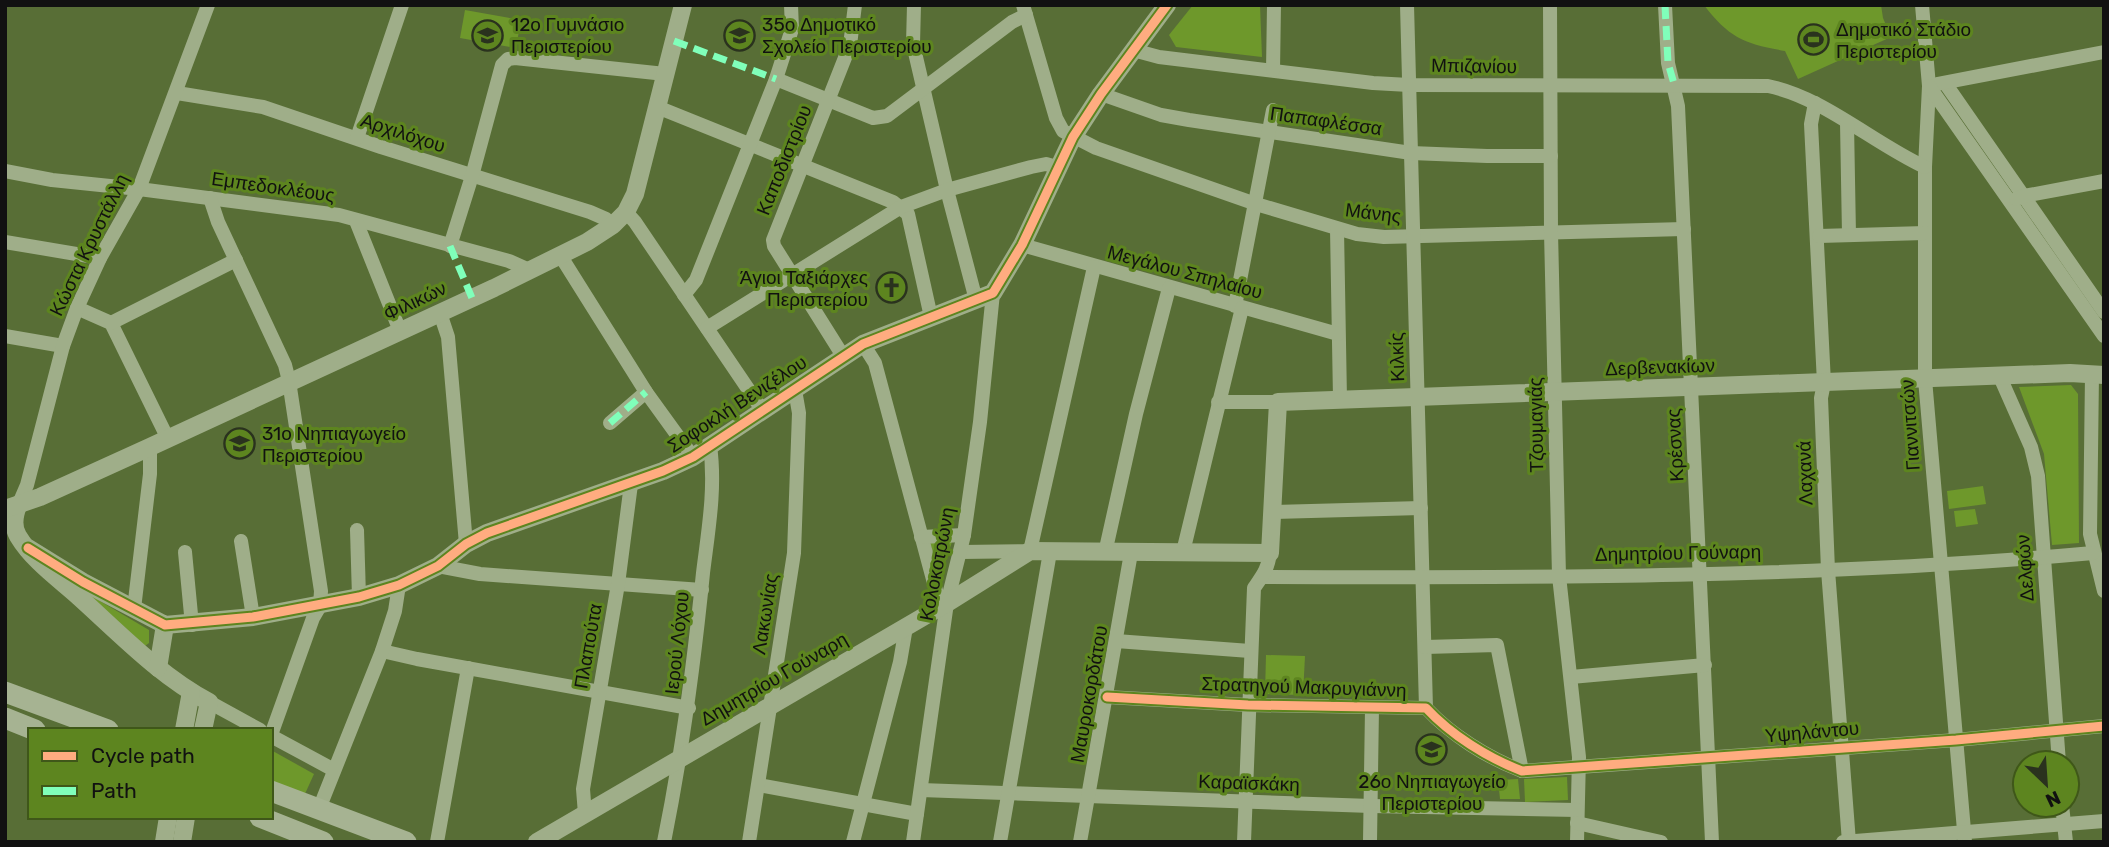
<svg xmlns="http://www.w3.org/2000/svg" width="2109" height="847" font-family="Rubik,sans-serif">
<rect width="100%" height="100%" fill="#586e36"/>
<!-- green -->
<g fill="#6e982b">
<polygon points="1193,5 1260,5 1262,57 1176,47 1169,35"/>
<path d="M1704,5H1881L1883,18L1891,37L1798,79L1785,51C1745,44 1729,38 1704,5Z"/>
<polygon points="465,10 521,20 516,48 460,38"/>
<polygon points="2071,385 2078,394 2079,543 2052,545 2044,454 2019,387"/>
<polygon points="1983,486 1986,504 1949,509 1947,491"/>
<polygon points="1975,509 1978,524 1956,527 1954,511"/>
<polygon points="930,542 952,542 942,571 938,571"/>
<polygon points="88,594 149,630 149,643 145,646"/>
<polygon points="1266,655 1305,656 1303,695 1265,694"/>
<polygon points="271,750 314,774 304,796 271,783"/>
<polygon points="1567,777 1568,800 1525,802 1524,779"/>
<polygon points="1518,779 1520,799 1500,799 1498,780"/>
</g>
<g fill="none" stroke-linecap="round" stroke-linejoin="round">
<!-- minor -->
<g stroke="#9fae89" stroke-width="14">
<polyline points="914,5 913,44 947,190 976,300"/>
<polyline points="1023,5 1056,118 1063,131 1096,148 1256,204 1357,234 1384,237 1684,229"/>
<polyline points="1407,5 1426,708"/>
<polyline points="1550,5 1551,232 1559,576 1579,757 1577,842"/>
<polyline points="1665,5 1668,63 1678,106 1712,842"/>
<polyline points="1922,5 1929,86 1925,167 1925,379 1965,842"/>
<path d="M1133,50L1159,57L1373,83L1409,85L1768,86C1823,97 1873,143 1925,167"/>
<polyline points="1273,70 1274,5"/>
<polyline points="776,79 873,118 887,116 1012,22 1026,15"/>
<polyline points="1945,83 2104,312"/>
<polyline points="1937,84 2104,52"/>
<polyline points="1929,86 2104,336"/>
<polyline points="177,93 263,107 381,147 590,212 606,219 613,225"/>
<polyline points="1101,94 1161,115 1189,120 1411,153 1487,156 1551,156"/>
<polyline points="1815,103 1811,124 1824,383 1821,398 1828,570 1849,842"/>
<polyline points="657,107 893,202 908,214 931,317"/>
<polyline points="1847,123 1849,235"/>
<polyline points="357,138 402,5"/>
<polyline points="5,171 52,180 139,189 339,215 509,261 529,270"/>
<polyline points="210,198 218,222 285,365 289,381 321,591 320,606 313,618 271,735"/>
<polyline points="2016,199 2024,196 2104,181"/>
<polyline points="626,212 635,222 763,411"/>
<polyline points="356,221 400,331"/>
<polyline points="1337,229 1340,399"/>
<polyline points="1819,236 1925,233"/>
<polyline points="5,242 100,258"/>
<polyline points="1022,245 1338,334"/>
<polyline points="450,246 472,176 502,65 508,59 515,58 665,74"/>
<polyline points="560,255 646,392 693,457"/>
<polyline points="684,295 696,280 776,79 792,29 791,5"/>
<polyline points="1235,306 1273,110"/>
<polyline points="77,308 111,323 168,439"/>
<polyline points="440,313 448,337 466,544"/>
<polyline points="111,323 236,260"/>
<polyline points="707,328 901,207 947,190 1031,167 1046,164 1060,168"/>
<polyline points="5,336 63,346"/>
<polyline points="863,344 875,363 938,598 947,603"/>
<polyline points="843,356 774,246 773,240 850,45 855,5"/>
<polyline points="2092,374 2090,534 2104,591"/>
<polyline points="2000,377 2031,447 2038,476 2059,763"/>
<polyline points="1218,402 1278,402"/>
<polyline points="610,423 646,392"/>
<polyline points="18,506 27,485 63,346 77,308 100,258 139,189 208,5"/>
<polyline points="1274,512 1421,508"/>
<polyline points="357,530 359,597"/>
<polyline points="921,537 964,535"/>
<polyline points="241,541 253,617"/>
<polyline points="185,552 192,625"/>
<polyline points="961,552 1030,551 1094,267"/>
<polyline points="1183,552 1242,308"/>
<polyline points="1105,553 1136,414 1169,288"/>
<polyline points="438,566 480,574 702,590"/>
<path d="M1264,577C1540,578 1817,578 2093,553"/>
<polyline points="134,609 150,474 150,447"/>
<polyline points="1116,641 1250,651"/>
<polyline points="1425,647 1497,645 1522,771"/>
<polyline points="382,651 417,659 689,708"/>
<polyline points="1571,677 1705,665"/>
<path d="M1107,697L1248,705L1426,708C1451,735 1488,758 1522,771L1956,740L2104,726"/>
<polyline points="209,702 260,730"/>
<polyline points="271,736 334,770"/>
<polyline points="759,785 917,814"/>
<polyline points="921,790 1371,806 1577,810"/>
<polyline points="2062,805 2066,842"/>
<polyline points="319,809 382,651 395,611 399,585"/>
<polyline points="585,814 583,789 618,584 631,484"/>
<polyline points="1577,823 1661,842"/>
<polyline points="437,842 468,668"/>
<path d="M664,842C682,753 694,664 703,573C708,532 716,488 710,446"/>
<polyline points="749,842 794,553 799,413 795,390"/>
<polyline points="853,842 900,662 906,627"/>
<polyline points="913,842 947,603 964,535 980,422 993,293"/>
<polyline points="1000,842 1050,552"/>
<polyline points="1080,842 1131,553"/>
<path d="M1244,842L1254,588C1263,575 1268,569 1270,553"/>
<polyline points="1370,842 1372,708"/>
<polyline points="1843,842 2104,821"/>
</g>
<!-- tertiary -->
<g stroke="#9fae89" stroke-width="18">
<path d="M18,506C14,516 12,526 18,536C33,561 59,579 79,597C120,634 160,676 209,702L203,730"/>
<polyline points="5,509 40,497 150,447 494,288 587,242 613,225 626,212 635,194 683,5"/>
<polyline points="28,548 83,582 165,625 253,617 359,597 399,585 438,566 466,544 487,533 663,471 693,457 863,344 993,293 1022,245 1073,137 1101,94 1167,5"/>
<polyline points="158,668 165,625"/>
<polyline points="184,730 191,692"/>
<polyline points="164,842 168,817"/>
<polyline points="182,842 186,817"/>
<polyline points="537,842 947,603 1030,551 1270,553 1278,402 2070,373 2104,375"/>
</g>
<!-- secondary -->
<g stroke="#a6b392" stroke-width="21">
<polyline points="5,692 108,730"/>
<polyline points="5,718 35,730"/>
<polyline points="271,791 406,842"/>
<polyline points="260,817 323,842"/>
</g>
<!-- quiet -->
<g stroke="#80ffba" stroke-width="7" stroke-dasharray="14 7" stroke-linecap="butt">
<polyline points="1665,5 1668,63 1675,87"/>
<polyline points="674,41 776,79"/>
<polyline points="450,246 472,298"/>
<polyline points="610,423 646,392"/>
</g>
<defs>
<g id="cycleway">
<polyline points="28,548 83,582 165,625 253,617 359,597 399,585 438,566 466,544 487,533 663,471 693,457 863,344 993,293 1022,245 1073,137 1101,94 1167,5"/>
<path d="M1107,697L1248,705L1426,708C1451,735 1488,758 1522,771L1956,740L2104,726"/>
</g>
</defs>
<!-- cycleway casing -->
<use href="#cycleway" stroke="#5d851f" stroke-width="13"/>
<!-- cycleway -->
<use href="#cycleway" stroke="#ffac80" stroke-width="9"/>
</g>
<!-- icons -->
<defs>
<symbol id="school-ring" viewBox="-11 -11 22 22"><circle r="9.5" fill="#5d851f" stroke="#2a321e" stroke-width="1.5"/><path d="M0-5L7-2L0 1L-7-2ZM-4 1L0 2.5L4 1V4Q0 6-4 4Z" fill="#2a321e"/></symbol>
<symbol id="stadium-ring" viewBox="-11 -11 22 22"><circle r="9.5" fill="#5d851f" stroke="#2a321e" stroke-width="1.5"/><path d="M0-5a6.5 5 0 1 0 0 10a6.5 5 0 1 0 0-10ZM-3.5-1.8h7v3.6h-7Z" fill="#2a321e"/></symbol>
<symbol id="church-ring" viewBox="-11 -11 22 22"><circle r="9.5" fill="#5d851f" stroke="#2a321e" stroke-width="1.5"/><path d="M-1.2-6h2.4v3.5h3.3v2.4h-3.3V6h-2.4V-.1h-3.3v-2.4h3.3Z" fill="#2a321e"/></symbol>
</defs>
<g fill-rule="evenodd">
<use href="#school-ring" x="470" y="18" width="35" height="35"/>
<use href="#school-ring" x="722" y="18" width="35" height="35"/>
<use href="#stadium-ring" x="1796" y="22" width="35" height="35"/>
<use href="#church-ring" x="874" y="270" width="35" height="35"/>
<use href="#school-ring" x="222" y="426" width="35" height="35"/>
<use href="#school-ring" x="1414" y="732" width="35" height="35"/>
</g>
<g text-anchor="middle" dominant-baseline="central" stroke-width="6" stroke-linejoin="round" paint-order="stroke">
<!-- poi labels -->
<g font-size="19" fill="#111" stroke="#5d851f" text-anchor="start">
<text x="511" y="24">12ο Γυμνάσιο<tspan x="511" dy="22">Περιστερίου</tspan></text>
<text x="762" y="24">35ο Δημοτικό<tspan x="762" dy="22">Σχολείο Περιστερίου</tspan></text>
<text x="1836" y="29">Δημοτικό Στάδιο<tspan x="1836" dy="22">Περιστερίου</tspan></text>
<text x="868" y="277" text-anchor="end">Άγιοι Ταξιάρχες<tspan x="868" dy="22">Περιστερίου</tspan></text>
<text x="262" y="433">31ο Νηπιαγωγείο<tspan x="262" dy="22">Περιστερίου</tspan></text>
<text x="1432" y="781" text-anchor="middle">26ο Νηπιαγωγείο<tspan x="1432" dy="22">Περιστερίου</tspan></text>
</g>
<!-- street labels -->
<g font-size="19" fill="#111" stroke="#5d851f">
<text transform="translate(1474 66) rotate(1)">Μπιζανίου</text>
<text transform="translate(1326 121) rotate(8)">Παπαφλέσσα</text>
<text transform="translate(403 133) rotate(18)">Αρχιλόχου</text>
<text transform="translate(784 160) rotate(-68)">Καποδιστρίου</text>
<text transform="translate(273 187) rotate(8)">Εμπεδοκλέους</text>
<text transform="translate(1373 213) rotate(7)">Μάνης</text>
<text transform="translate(89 245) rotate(-64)">Κώστα Κρυστάλλη</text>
<text transform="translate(1185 272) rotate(15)">Μεγάλου Σπηλαίου</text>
<text transform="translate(415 301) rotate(-25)">Φιλικών</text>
<text transform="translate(1397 357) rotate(-92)">Κιλκίς</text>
<text transform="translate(1660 367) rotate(-2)">Δερβενακίων</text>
<text transform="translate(737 404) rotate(-33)">Σοφοκλή Βενιζέλου</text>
<text transform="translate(1536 425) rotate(-91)">Τζουμαγιάς</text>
<text transform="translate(1910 425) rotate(-94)">Γιαννιτσών</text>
<text transform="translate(1675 445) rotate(-93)">Κρέσνας</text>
<text transform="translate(1805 473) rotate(-92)">Λαχανά</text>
<text transform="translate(1678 553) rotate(-1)">Δημητρίου Γούναρη</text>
<text transform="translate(937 564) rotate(-79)">Κολοκοτρώνη</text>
<text transform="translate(2025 568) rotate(-94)">Δελφών</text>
<text transform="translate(765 614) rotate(-81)">Λακωνίας</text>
<text transform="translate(677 643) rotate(-84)">Ιερού Λόχου</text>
<text transform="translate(588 646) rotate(-80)">Πλαπούτα</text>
<text transform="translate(774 679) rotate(-30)">Δημητρίου Γούναρη</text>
<text transform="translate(1304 687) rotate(2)">Στρατηγού Μακρυγιάννη</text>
<text transform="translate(1089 694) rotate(-80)">Μαυροκορδάτου</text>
<text transform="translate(1812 732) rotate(-5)">Υψηλάντου</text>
<text transform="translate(1249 783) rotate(2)">Καραϊσκάκη</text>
</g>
</g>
<!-- border -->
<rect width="2109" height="847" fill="none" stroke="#111111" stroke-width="14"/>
<!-- legend -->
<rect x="28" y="728" width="245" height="91" fill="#5d851f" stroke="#3f5719" stroke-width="2"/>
<rect x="42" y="751" width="35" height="10" fill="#ffac80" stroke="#3f5719" stroke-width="2"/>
<text x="91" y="763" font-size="21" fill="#111111">Cycle path</text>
<rect x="42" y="786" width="35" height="10" fill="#80ffba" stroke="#3f5719" stroke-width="2"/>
<text x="91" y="798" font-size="21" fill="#111111">Path</text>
<!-- north arrow -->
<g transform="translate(2046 784) rotate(155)"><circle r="33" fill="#5d851f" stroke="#3f5719" stroke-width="2"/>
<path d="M0-5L12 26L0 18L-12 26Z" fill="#2a321e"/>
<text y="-10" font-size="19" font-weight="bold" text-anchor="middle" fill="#111111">N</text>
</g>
</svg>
